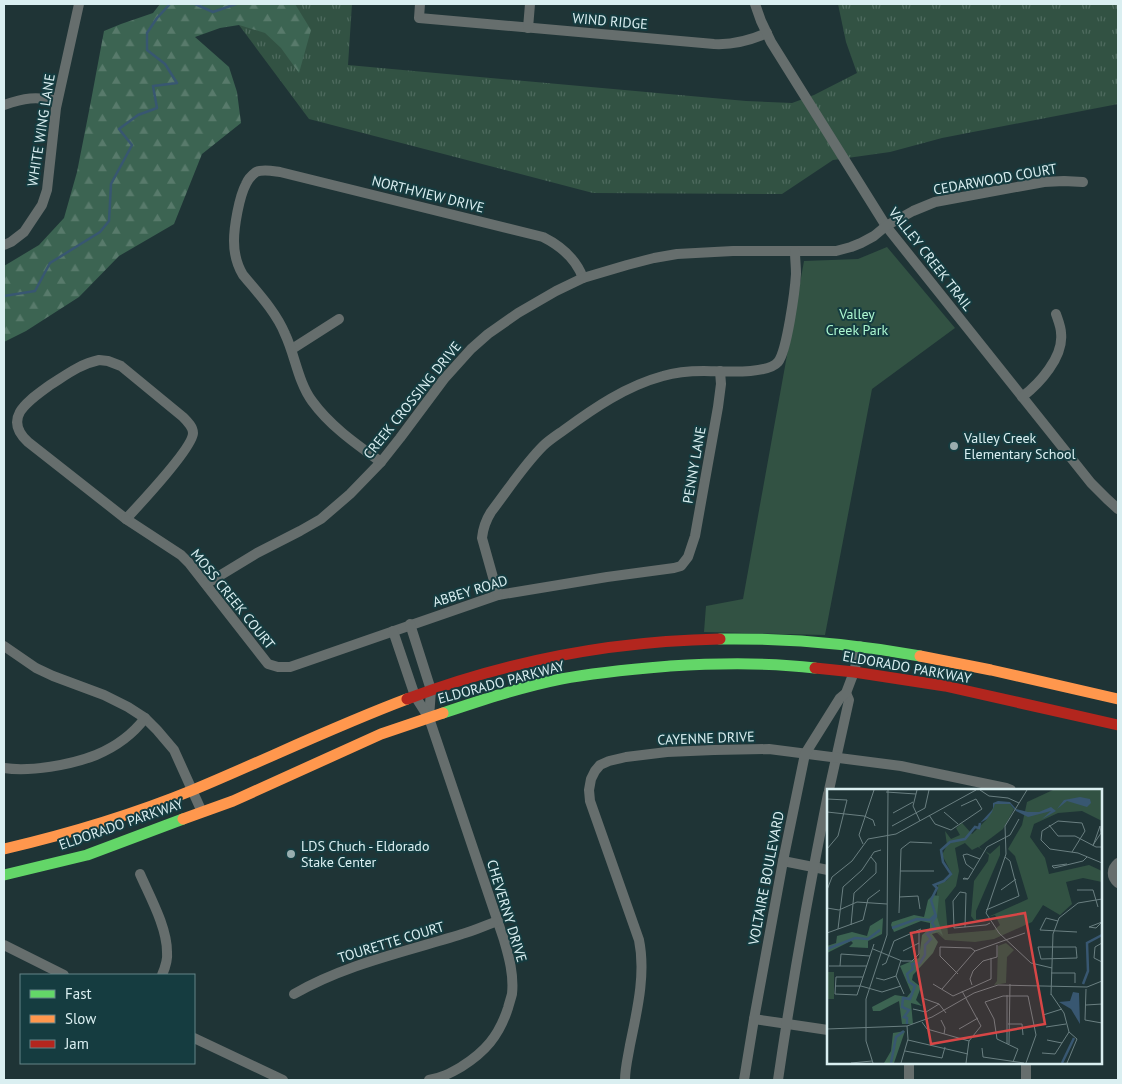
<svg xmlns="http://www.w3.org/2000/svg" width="1122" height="1084" font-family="'PT Sans',sans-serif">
<defs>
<pattern id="grass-tufts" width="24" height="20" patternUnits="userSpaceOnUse" patternTransform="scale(1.25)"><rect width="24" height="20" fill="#325243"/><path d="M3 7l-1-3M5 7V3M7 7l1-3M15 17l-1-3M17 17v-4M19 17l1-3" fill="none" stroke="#4f6b5f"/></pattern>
<pattern id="forest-firs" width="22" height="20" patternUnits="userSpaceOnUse" patternTransform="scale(1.25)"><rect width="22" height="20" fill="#3c6452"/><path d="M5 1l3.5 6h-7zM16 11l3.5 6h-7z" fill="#587a6b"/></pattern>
</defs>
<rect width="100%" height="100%" fill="#1f3436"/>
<!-- grass -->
<polygon fill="url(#grass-tufts)" points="274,4 352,4 348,65 746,101 792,103 814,95 857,73 846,42 838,4 1118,4 1118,104 942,138 890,152 833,160 782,194 593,193 309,119 239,25"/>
<!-- forest -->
<polygon fill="url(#forest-firs)" points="160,4 295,4 311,30 299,73 281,48 265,33 239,25 220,28 195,37 229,67 237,92 241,123 202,154 174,224 119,256 79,297 26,331 4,342 4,266 39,245 64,218 77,172 90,106 104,31 121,24 153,13"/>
<!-- park -->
<polygon fill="#325243" points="887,247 955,328 872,389 825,635 704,632 706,606 743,599 804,261 858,259"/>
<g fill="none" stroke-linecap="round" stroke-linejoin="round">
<!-- stream -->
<g stroke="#385771" stroke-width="2.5">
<polyline points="195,4 213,12 236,4"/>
<polyline points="4,296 35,291 50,263 100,232 109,221 111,184 132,145 119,129 138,115 157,108 153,86 177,83 165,64 147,50 147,33 157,18 170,4"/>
</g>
<!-- street -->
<g stroke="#666e6d" stroke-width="10">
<path d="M420,4L419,18L714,44C733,45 749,41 767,33"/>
<polyline points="755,4 761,21 771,42 886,226 1091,483 1107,499 1118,509"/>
<polyline points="528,28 530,4"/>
<path d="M4,105C24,98 36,96 57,101"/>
<polyline points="4,245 11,242 24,232 42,205 47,190 56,108 79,4"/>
<polyline points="292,349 339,319"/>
<path d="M99,360L108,361L121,366L183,417C188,422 193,427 193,433C193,448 138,506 126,519L28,442C1,417 30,400 50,385C66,375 80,364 99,360Z"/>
<path d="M1022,397C1039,384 1064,357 1061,333C1061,327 1058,320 1056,314"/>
<path d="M381,462C356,444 330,426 312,401C298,382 295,355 285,334C276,312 258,293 243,275C237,265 234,253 234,241C234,227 239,197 246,184C248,179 252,175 256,172C263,169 272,171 280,172L543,237C561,246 576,259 583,278"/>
<polyline points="126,519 181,555 189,563 268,664 278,667 290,667 498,595 607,577 674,568 681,566 688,557 695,536 718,407 721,384 720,371"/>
<polyline points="206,584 257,553 300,531 321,519 350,494 381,462 400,438 444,379 471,349 488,334 518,313 556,291 583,278 627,265 654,258 677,254 733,251 836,251 851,247 861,243 874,236 886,226 913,211 935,202 1044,182 1064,181 1083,182"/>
<path d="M498,595L482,538C483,528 486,520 491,512C508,490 523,466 543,446C549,440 557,435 564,430C594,408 626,386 663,376C676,372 691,371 704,371C721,371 767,375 778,362C787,351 795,290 796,274C796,266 795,259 795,251"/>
<polyline points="410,624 431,690 429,718"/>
<path d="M393,631L415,696L429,718L504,940C509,957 514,975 512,994C511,998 509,1004 508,1008C499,1036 485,1052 461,1067C449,1074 443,1077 429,1080"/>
<polyline points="4,646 36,668 53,676 104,695 128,707 145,718 157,730 174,750 202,812"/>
<path d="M4,768C30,772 71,765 96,755C115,747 133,734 145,718"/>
<polyline points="829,790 849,700 846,693"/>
<polyline points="783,861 828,870"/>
<path d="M1118,863C1111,869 1111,877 1118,883"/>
<path d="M140,874C150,897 167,927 167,952C168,960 165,968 162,975"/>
<polyline points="4,945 64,975"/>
<path d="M294,994C346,964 405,952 462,934C474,931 486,925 498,921"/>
<polyline points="754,1019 828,1030"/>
<polyline points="194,1038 283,1080"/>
<polyline points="909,1063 909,1080"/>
<polyline points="1026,1063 1026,1080"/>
<path d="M625,1080C625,1068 628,1057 630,1045C637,1011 646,974 639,940L590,801L589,790L591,779L595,771L600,765L609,761L626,757L667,752L714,750L769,749L901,766L1006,788L1011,790"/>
<polyline points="744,1080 754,1019 783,861 805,754 840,698 846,693 854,672 860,646"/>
<path d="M778,1080C792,984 809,889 828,794"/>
</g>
<!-- fast -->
<g stroke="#63d668" stroke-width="11">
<path d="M720,639C787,638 854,644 920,656"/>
<path d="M443,713C482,700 521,687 561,679C597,672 634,669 670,666C719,663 766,662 815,668"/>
<polyline points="4,875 87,855 183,819"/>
</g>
<!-- slow -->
<g stroke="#ff974d" stroke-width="11">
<polyline points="920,656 991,670 1118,699"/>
<polyline points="183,819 233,801 381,734 443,713"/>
<path d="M4,849C68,834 132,815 193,790C265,760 335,726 407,699"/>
</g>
<!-- jam -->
<g stroke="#b3261e" stroke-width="11">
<polyline points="815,668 854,672 945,686 1118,725"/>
<path d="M407,699C507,661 614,641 720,639"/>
</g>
</g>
<!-- markers -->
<g fill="#99aeb0" stroke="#153c40" stroke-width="2">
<circle cx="954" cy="446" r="5"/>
<circle cx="291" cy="854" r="5"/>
</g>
<g text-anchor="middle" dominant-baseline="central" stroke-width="4" stroke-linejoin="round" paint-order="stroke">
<!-- street labels -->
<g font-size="14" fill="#daeff1" stroke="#153c40">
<text transform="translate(610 21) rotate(5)">WIND RIDGE</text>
<text transform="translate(41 130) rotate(-81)">WHITE WING LANE</text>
<text transform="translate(995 179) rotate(-10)">CEDARWOOD COURT</text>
<text transform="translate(428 194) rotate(14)">NORTHVIEW DRIVE</text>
<text transform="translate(931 259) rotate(52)">VALLEY CREEK TRAIL</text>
<text transform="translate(412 400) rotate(-51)">CREEK CROSSING DRIVE</text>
<text transform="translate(694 465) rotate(-80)">PENNY LANE</text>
<text transform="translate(470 591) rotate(-17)">ABBEY ROAD</text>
<text transform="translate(233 599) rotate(51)">MOSS CREEK COURT</text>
<text transform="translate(907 667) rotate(10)">ELDORADO PARKWAY</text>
<text transform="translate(501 682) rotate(-15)">ELDORADO PARKWAY</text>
<text transform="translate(706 738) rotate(-2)">CAYENNE DRIVE</text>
<text transform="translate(121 824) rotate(-19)">ELDORADO PARKWAY</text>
<text transform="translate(766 878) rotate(-79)">VOLTAIRE BOULEVARD</text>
<text transform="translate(507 911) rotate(73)">CHEVERNY DRIVE</text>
<text transform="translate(391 942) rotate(-17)">TOURETTE COURT</text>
</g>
<!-- park labels -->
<g font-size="14" fill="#adf7d1" stroke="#153c40">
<text x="857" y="314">Valley<tspan x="857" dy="16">Creek Park</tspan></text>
</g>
<!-- poi labels -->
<g font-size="14" fill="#daeff1" stroke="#153c40" text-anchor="start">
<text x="964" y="438">Valley Creek<tspan x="964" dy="16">Elementary School</tspan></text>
<text x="301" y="846">LDS Chuch - Eldorado<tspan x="301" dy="16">Stake Center</tspan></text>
</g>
</g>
<!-- overview -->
<g transform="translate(827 789)">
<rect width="275" height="275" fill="#1f3436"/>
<path d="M226,1H275V32L255,22L231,24L207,35L203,48L218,69L222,85L262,76L275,82V93L256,89L239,93L245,115L233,126L216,116L205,133L167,150L148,153L118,151L109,143L107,134L111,94L119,92L125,85L115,66L120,56L118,42L124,50L133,46L129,39L135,34L145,45L160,30L168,15H183L187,20L176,40L152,58L157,62L151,58L145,61L138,54L128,59L132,82L129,97L118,111L121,145L167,141L173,136L168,126L161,128L201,110L188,67L181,60L195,36L200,13ZM173,56V66L149,122V130H160L147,131L144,127L147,92L161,72L162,66L158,62L163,65Z" fill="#325243"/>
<path d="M106,106L112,107L110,128L116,147L112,143L105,145L111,153L106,164L86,186L85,191L94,198L89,211L95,217L84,214L86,235H75L72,212L53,222H46L45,218L68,206L80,208L84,203L73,177L92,169L95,146L103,139V134L94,132L67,143L64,136L65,133L87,126L97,128L101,111ZM56,129L55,145L41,152V159L22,158L26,154L24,152L0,164V157L9,154L10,147L25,143L40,147L43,137ZM78,242L67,274H57L64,262L66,244Z" fill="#3c6452"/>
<path d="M0,183H7V210H0Z" fill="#325243"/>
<path d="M179,154L187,161L180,168L179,194L167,196L170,192L171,157Z" fill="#325243"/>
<path d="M253,8L263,10L264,14L260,18L240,12L230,20L237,11ZM171,12L183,13L189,20L201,23H212L224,18L229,22L215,30L224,22L201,28L189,22L183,15H168L165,23L160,30L153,34L166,20V14ZM246,203L252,204L253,235L244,220L232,213L243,212Z" fill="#385771"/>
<path fill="none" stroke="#385771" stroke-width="2.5" d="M65,139L90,130L103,131L108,126M0,160L28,149L41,150L53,141M256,195L261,182L260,154L275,146M80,235V229L77,228L82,221L75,218L76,209L83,210L88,197L82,193L80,185L86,180L85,175L93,174L98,166V156L104,150L100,145L109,140L105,134L109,127L104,111L110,99L107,96L117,92L124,85L116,73L114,61L123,53L138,50L148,38L152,39L153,34M64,274L69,248L77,242M235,274L247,249"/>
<path fill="none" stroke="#6a7f81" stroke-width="1" d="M90,1L86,17L93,32M153,1L162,7L181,9L192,14M200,1L178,37L179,65L159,124L172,144L204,174L225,179M59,3L89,5M0,10L20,11L11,47L0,60M0,23L37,27L46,31L48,37M117,23L131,35M66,24L86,13M102,26L108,35L124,41L155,20L149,10L134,17M222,36L231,47H248L269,58H275M65,37L98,19L102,1M36,55L32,46L47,1M266,57L273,37L274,44L266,56M245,63L258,42L255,34L231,32L215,42L214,51L223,60L251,64L275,74M240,75L225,77L227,79L256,72L260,68M147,81L139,75L136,66L140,65L153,70M73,82H107M141,90H136L137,89L141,90L160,58L183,46L192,30M0,101L5,88L25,72L41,50L69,45L149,1M174,101L189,90M250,101H266L271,118M72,108L91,107L93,120M0,119L12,121L30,113L60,115M159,121L192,107L183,72L178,68M72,124L74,60L83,53L105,54M231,132L219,129L213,141L250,143M275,133L262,138L269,139L275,133M24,136L27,104L49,84V74L44,68M138,138L139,104L133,103L126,112L127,139L138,138L158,136H159L163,134M11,140L16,98L35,81L47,63L54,61M0,144L36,131L41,110L53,101M275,154L268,158L267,169L275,173M211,158H249L250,169L214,170ZM46,160L75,172H85L92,165V142M76,162L92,154M74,171L69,187L77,205M55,176L59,174L67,152L94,140M2,177H40M13,177L14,165L43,167M224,184H248V194M131,185L113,167V158L144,159L148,162M36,188H9L8,205L30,206L47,155M49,189L57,191L69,187M106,195L126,207L164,190V169M145,196L143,190L146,182L156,172L170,168V156M8,197H34L55,203L74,197M115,200L148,162L198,144M259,200L258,231L275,234M135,202L154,237L142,252L139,274M224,205L237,224L242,243L250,250L240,274M180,206V255M224,206L226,145L232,129L251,114L275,110M95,209L112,215L119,224M259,216L275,215M86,220L99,223L112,215M216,226L235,220M114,231L118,239L117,245M95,233L100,240L142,252M181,235H195L196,246M219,238L239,235M0,240L80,237L105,228L147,204L171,196L260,198L275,192M132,240L151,229M81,251L141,265M220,251L235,254M182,255L183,195M155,259L156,268L197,274M78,262L115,269L118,258M215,264L228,265L242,243M186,273L191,260L170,250L167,230L158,213L176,207H201L209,246L199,274M24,274L45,272M46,274L39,252V210L60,146L61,1M74,274L81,250L80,237"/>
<path fill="#d74646" fill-opacity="0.15" stroke="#d74646" stroke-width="2.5" d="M198,124L218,235L104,255L84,144Z"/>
<rect width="275" height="275" fill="none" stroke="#daeff1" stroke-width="2.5"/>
</g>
<!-- border -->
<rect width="1122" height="1084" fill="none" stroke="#daeff1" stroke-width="10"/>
<!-- legend -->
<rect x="20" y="974" width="175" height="90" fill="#153c40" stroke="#648487"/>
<rect x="30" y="990" width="25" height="8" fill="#63d668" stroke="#648487"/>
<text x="65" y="999" font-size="15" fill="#daeff1">Fast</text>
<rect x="30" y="1015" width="25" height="8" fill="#ff974d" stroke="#648487"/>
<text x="65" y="1024" font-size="15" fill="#daeff1">Slow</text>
<rect x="30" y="1040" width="25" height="8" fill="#b3261e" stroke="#648487"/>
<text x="65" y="1049" font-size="15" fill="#daeff1">Jam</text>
</svg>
